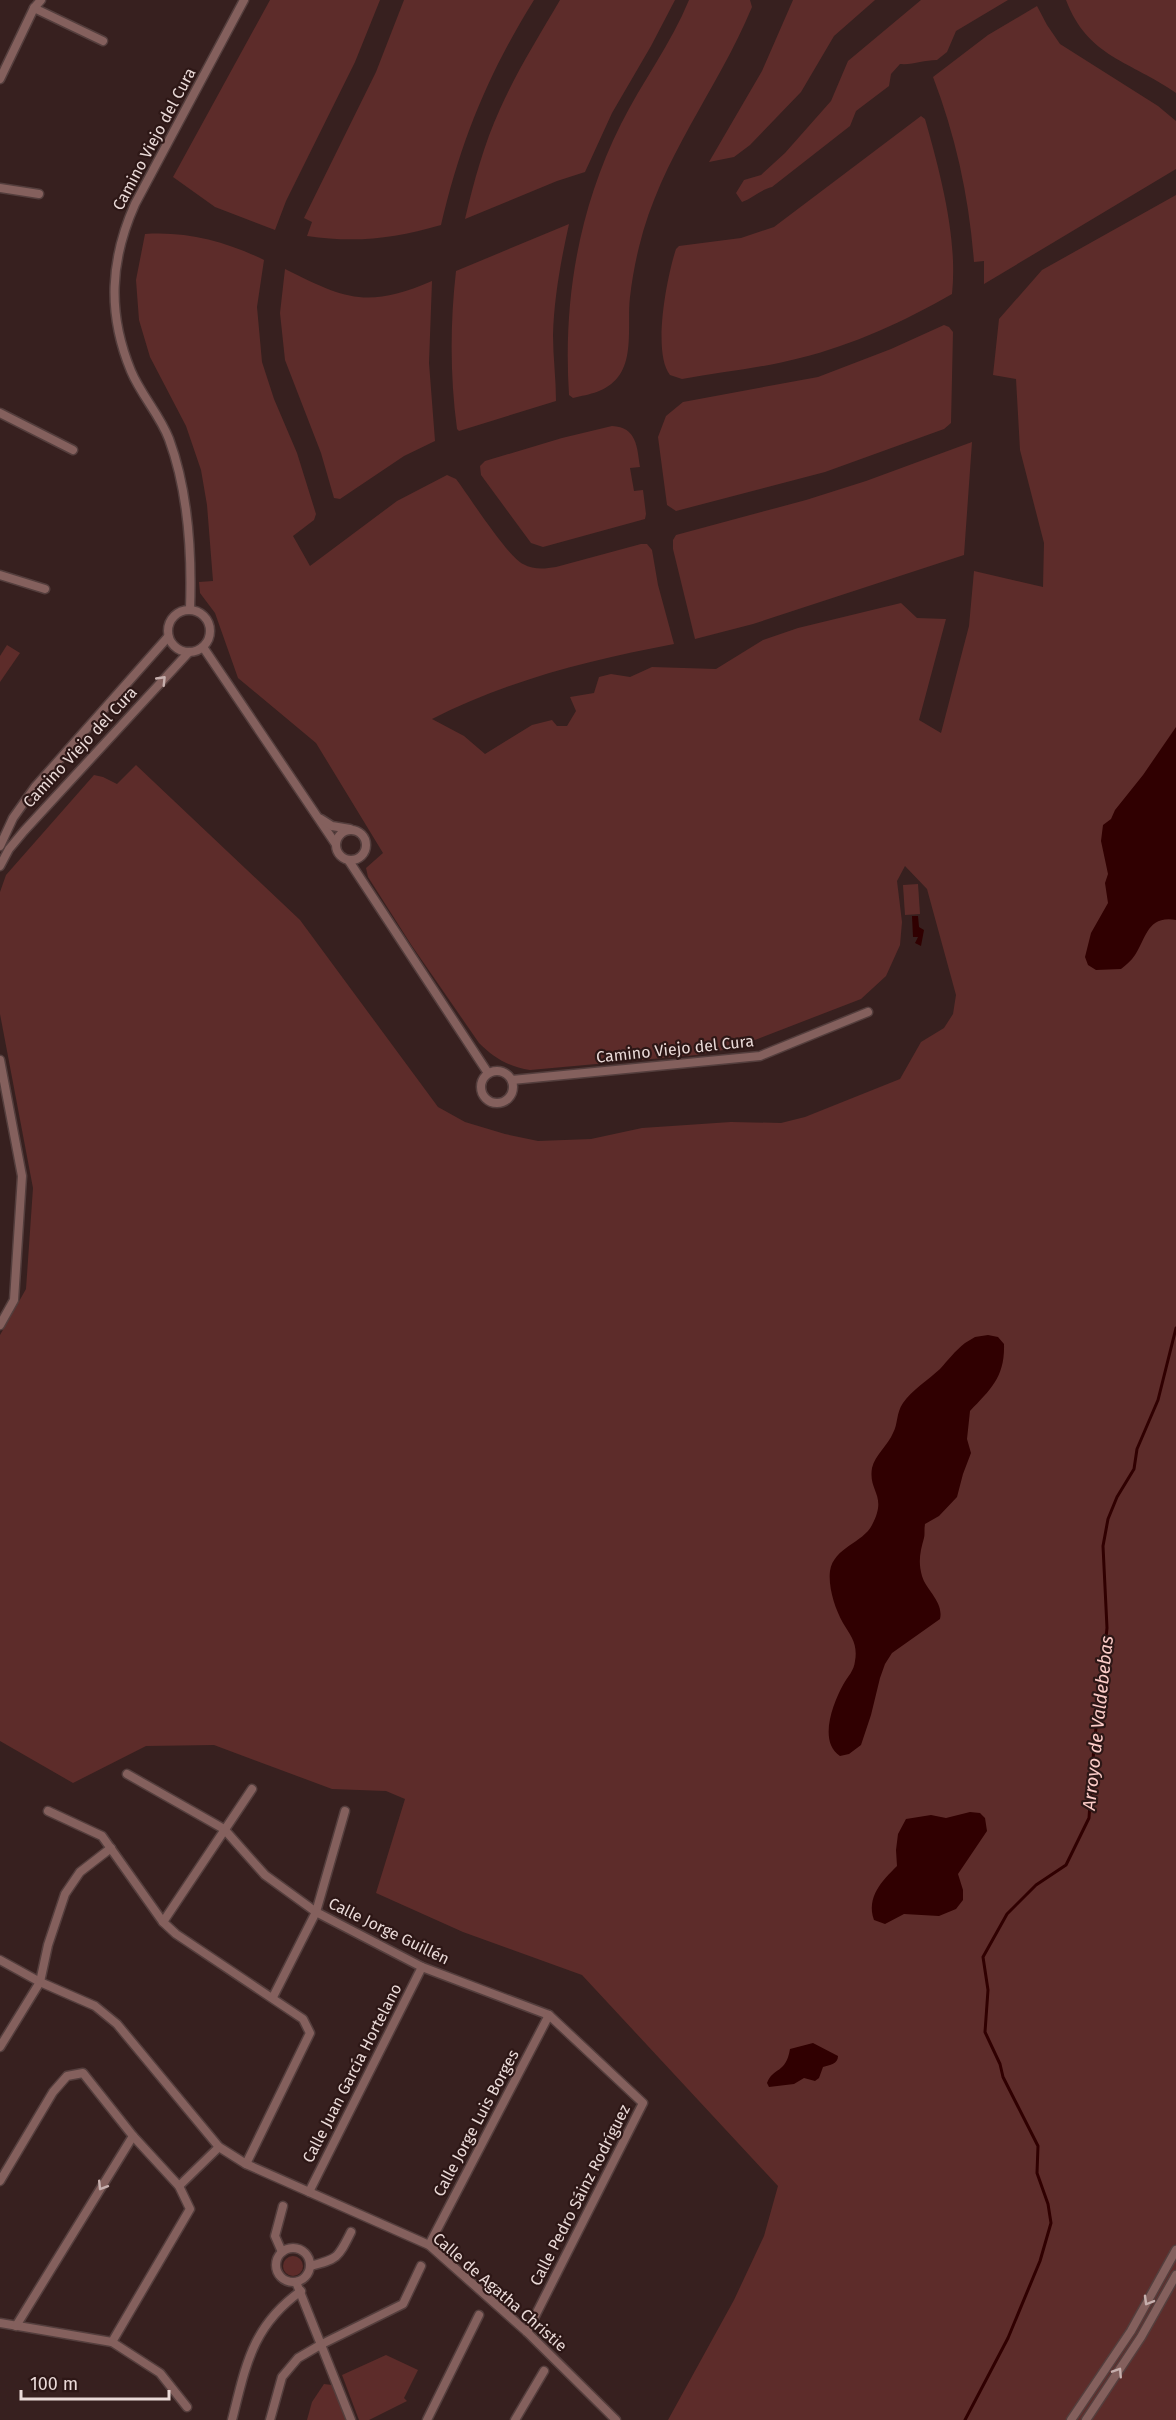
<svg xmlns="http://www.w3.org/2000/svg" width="1176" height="2420" font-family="'Fira Sans',sans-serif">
<rect width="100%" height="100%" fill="#37201f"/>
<!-- green -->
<g fill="#5d2c2a">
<polygon points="270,0 380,0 355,62 286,201 275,230 215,207 173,177"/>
<path d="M404,0H534C488,74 461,140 441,225C393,239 355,243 307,236L312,222L304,218L376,72Z"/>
<path d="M560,0H675L651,46L612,113L585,172L557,181L465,219C474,181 484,144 500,109C517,71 539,36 560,0Z"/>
<path d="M689,0H750L752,7C717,91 661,157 639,247C635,263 632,280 630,297C627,321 634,357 618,377C606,392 590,394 573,398L569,395C563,301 578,210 621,124C642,82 671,44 689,0Z"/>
<polygon points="793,0 875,0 834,36 801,92 750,145 734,157 709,162 762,71"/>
<path d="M921,0H1008L956,31L947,52L937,60C923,60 914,65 900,64L891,74L889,86L856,111L850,126L772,187C760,190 753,198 742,202L736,193L744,180L761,175L785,153L831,101L848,61Z"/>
<path d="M1066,0H1176V93C1131,61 1088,58 1066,0Z"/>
<path d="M1037,6L1047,25L1060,44L1158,106L1176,121V169L984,284V261L974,262C969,197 956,137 933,77L988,35Z"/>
<path d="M921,116L925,119C940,172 958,238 952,294C905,321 853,345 800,358C762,368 721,372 682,379L670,375C652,353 667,276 676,249L679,246L741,238L774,227Z"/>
<path d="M1176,195V2420H668L734,2300L764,2236L778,2186L582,1975L463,1932L376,1893L405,1799L386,1791L332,1789L214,1745L146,1746L73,1783L0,1741V1335L26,1289L33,1188L0,1014V892L6,875L94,775L103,777L117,784L136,765L300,920L438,1107L465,1122L505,1134L538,1141L591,1139L642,1128L731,1122L781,1123L805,1117L900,1079L921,1042L944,1028L953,1014L956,995L927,889L905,866L897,881L902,922L900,945L886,976L861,999L734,1048L696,1055L530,1070C509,1067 494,1058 479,1043L412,946L368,877L366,868L383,853L316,743L238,678L215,613L200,593L199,582L213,581L207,505L201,470L186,426L150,357L139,320L136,280L145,234C187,231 227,242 264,260L257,307L262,362L274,399L297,453L316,514L314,520L293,536L310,566L397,501L447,475L456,479C469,496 507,556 523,564C534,570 544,569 556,567L641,544H647L652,550L658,585L674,644C589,660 509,680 432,719L464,736L485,754L532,725L552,720L557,726H567L576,711L570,697L594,693L599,677L611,674L630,677L652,667L716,669L763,640L798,628L901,603L917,618L946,619L919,720L941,733L969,626L974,571L1043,587L1044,543L1020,450L1016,379L993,375L999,319L1042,270Z"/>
<path d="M569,224C561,260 554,298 553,335C553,357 556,379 556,401L459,431L457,429C450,376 450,324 456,271Z"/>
<path d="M285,269C345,299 367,309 432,281L429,363L435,441L404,456L340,499L334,498L321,453L285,360L280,313Z"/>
<polygon points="944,325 949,327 953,332 951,423 944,429 825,472 676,511 667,505 658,437 666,416 683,402 818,377 891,349"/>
<path d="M612,426C637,427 637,447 640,467L630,468L634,491L643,490L646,514L645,519L543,547L531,543L481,475L480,466L485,461L562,438Z"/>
<polygon points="972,442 964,555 753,624 695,639 673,549 673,540 676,535 806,500 866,481"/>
<polygon points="7,645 20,653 0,682 0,656"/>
<polygon points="918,884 920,914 905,915 903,885"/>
<circle cx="293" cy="2266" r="10"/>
<polygon points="386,2355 418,2370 404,2398 407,2401 369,2420 359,2420 342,2375"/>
<polygon points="324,2384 332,2385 347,2420 307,2420 312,2402"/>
</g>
<!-- water -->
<g fill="#300001">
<path d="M1176,727V920C1147,915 1146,939 1135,955C1131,961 1126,965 1121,969L1096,970L1088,965L1085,957L1091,933L1108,903L1105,883L1108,874L1101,841L1103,825L1111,819L1115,810L1143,775Z"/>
<polygon points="912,916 918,916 919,927 924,930 921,946 915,943 918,937 913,937"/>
<path d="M988,1335L998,1337L1004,1344C1005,1377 991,1389 970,1411L967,1439L971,1453L963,1474L957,1497L939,1516L925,1524C924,1529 925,1534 924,1538C920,1552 918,1562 922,1576C926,1590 944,1602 940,1619L892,1653L885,1664L880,1678L871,1715L861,1745L849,1754L840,1756C818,1742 833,1703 843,1685C848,1676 854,1671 855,1661C858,1644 851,1636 843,1623C835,1609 828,1587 830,1571C834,1547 863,1543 872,1525C888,1495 868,1492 872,1468C875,1455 888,1445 893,1433C898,1424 896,1413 903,1403C912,1390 928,1380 940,1369C948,1360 955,1351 965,1343L975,1337Z"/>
<path d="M970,1812L980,1813L985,1818L987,1831L958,1874L963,1890V1900L956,1909L939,1916L904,1914L885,1924L874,1920C866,1897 882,1881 897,1866L896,1850L898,1834L906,1819L931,1815L946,1818Z"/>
<path d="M813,2043L838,2056C838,2064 830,2065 823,2067L819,2078L815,2081L804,2078L794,2084L769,2087L767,2083C773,2067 786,2074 790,2049Z"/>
</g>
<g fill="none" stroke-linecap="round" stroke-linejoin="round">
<!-- stream -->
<polyline stroke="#300001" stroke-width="3" points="965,2420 1008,2338 1040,2261 1051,2223 1048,2204 1037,2173 1038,2146 1003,2077 1000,2064 985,2032 988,1990 983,1957 1007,1914 1036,1885 1066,1865 1089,1818 1094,1746 1107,1628 1103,1546 1108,1519 1117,1497 1134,1469 1137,1449 1158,1400 1176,1328"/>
<defs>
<g id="minor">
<polyline points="34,8 103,41"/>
<polyline points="0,79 34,8 41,0"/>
<polyline points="0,188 39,194"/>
<polyline points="0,413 73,450"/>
<polyline points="0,575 45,589"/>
<path d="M190,609C192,553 189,493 169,439C160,415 141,395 131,371C107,313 110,260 135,204L244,0"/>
<circle cx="189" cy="631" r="21"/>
<polyline points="203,647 335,843"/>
<polyline points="321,819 332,826 350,829"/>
<circle cx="351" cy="845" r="15"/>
<polyline points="0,846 13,818 35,787 168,637"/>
<polyline points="349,861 488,1073"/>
<polyline points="0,866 9,849 24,831 189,652"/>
<polyline points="0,1060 22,1176 14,1300 0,1325"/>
<circle cx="497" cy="1087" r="16"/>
<polyline points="512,1080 760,1056 868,1012"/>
<polyline points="127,1774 224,1829 265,1875 316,1912 422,1967 549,2015 643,2103 527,2332"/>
<polyline points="48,1811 102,1836 163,1922 176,1934 303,2019 310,2033 246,2164"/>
<polyline points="163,1922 252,1789"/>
<polyline points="0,1960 40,1982 95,2006 117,2024 219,2147 246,2164 429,2245 527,2332 616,2420"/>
<polyline points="273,1997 316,1912 345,1811"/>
<polyline points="0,2047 40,1982 48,1945 65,1894 80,1872 111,1848"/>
<polyline points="0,2181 53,2092 67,2076 83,2073 133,2136 179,2186 190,2209 112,2342"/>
<polyline points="179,2186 219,2147"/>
<polyline points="309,2192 422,1967"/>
<polyline points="429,2245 549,2015"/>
<circle cx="293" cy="2265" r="17"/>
<polyline points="282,2252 275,2236 283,2206"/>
<path d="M310,2266C338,2259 338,2258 351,2232"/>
<polyline points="296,2282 351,2420"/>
<polyline points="0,2323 112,2342 160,2373 187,2407"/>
<polyline points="16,2326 133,2136"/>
<path d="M232,2420C246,2365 252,2326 301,2291"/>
<polyline points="270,2420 282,2377 298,2358 322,2344 403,2304 421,2266"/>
<polyline points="427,2420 479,2315"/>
<polyline points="515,2420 544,2371"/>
<polyline points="1071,2420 1131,2331 1176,2250"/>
<polyline points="1086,2420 1141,2337 1176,2275"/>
</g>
</defs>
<!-- minor casing -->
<use href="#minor" stroke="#543e3d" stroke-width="11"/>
<!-- minor -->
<use href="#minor" stroke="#84605d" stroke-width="8"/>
</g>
<!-- one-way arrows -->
<defs><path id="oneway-chevron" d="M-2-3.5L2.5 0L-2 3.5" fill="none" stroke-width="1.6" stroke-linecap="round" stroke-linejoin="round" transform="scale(1.5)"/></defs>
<g stroke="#c6afad">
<use href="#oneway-chevron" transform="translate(162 680) rotate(-46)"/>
<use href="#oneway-chevron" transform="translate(102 2186) rotate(122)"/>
<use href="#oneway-chevron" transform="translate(1148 2301) rotate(120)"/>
<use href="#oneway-chevron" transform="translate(1118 2372) rotate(-57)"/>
</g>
<g text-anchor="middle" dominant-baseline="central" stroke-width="4.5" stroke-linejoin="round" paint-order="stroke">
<!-- street labels -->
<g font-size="16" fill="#eadad8" stroke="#2d1716">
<text transform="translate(154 139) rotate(-62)">Camino Viejo del Cura</text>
<text transform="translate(80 747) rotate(-47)">Camino Viejo del Cura</text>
<text transform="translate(675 1049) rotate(-6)">Camino Viejo del Cura</text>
<text transform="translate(389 1931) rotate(26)">Calle Jorge Guillén</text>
<text transform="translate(352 2073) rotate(-63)">Calle Juan García Hortelano</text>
<text transform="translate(476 2123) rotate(-62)">Calle Jorge Luis Borges</text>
<text transform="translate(580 2195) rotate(-63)">Calle Pedro Sáinz Rodríguez</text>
<text transform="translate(500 2292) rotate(41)">Calle de Agatha Christie</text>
</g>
<!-- water labels -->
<g font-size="18" font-style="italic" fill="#fdcdc9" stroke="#2d1716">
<text transform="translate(1098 1723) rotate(-84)">Arroyo de Valdebebas</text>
</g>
</g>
<!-- scale -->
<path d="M21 2390v9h148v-9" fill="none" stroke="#eadad8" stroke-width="3"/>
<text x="30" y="2390" font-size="18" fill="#eadad8" stroke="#2d1716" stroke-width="4.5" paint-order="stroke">100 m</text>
</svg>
